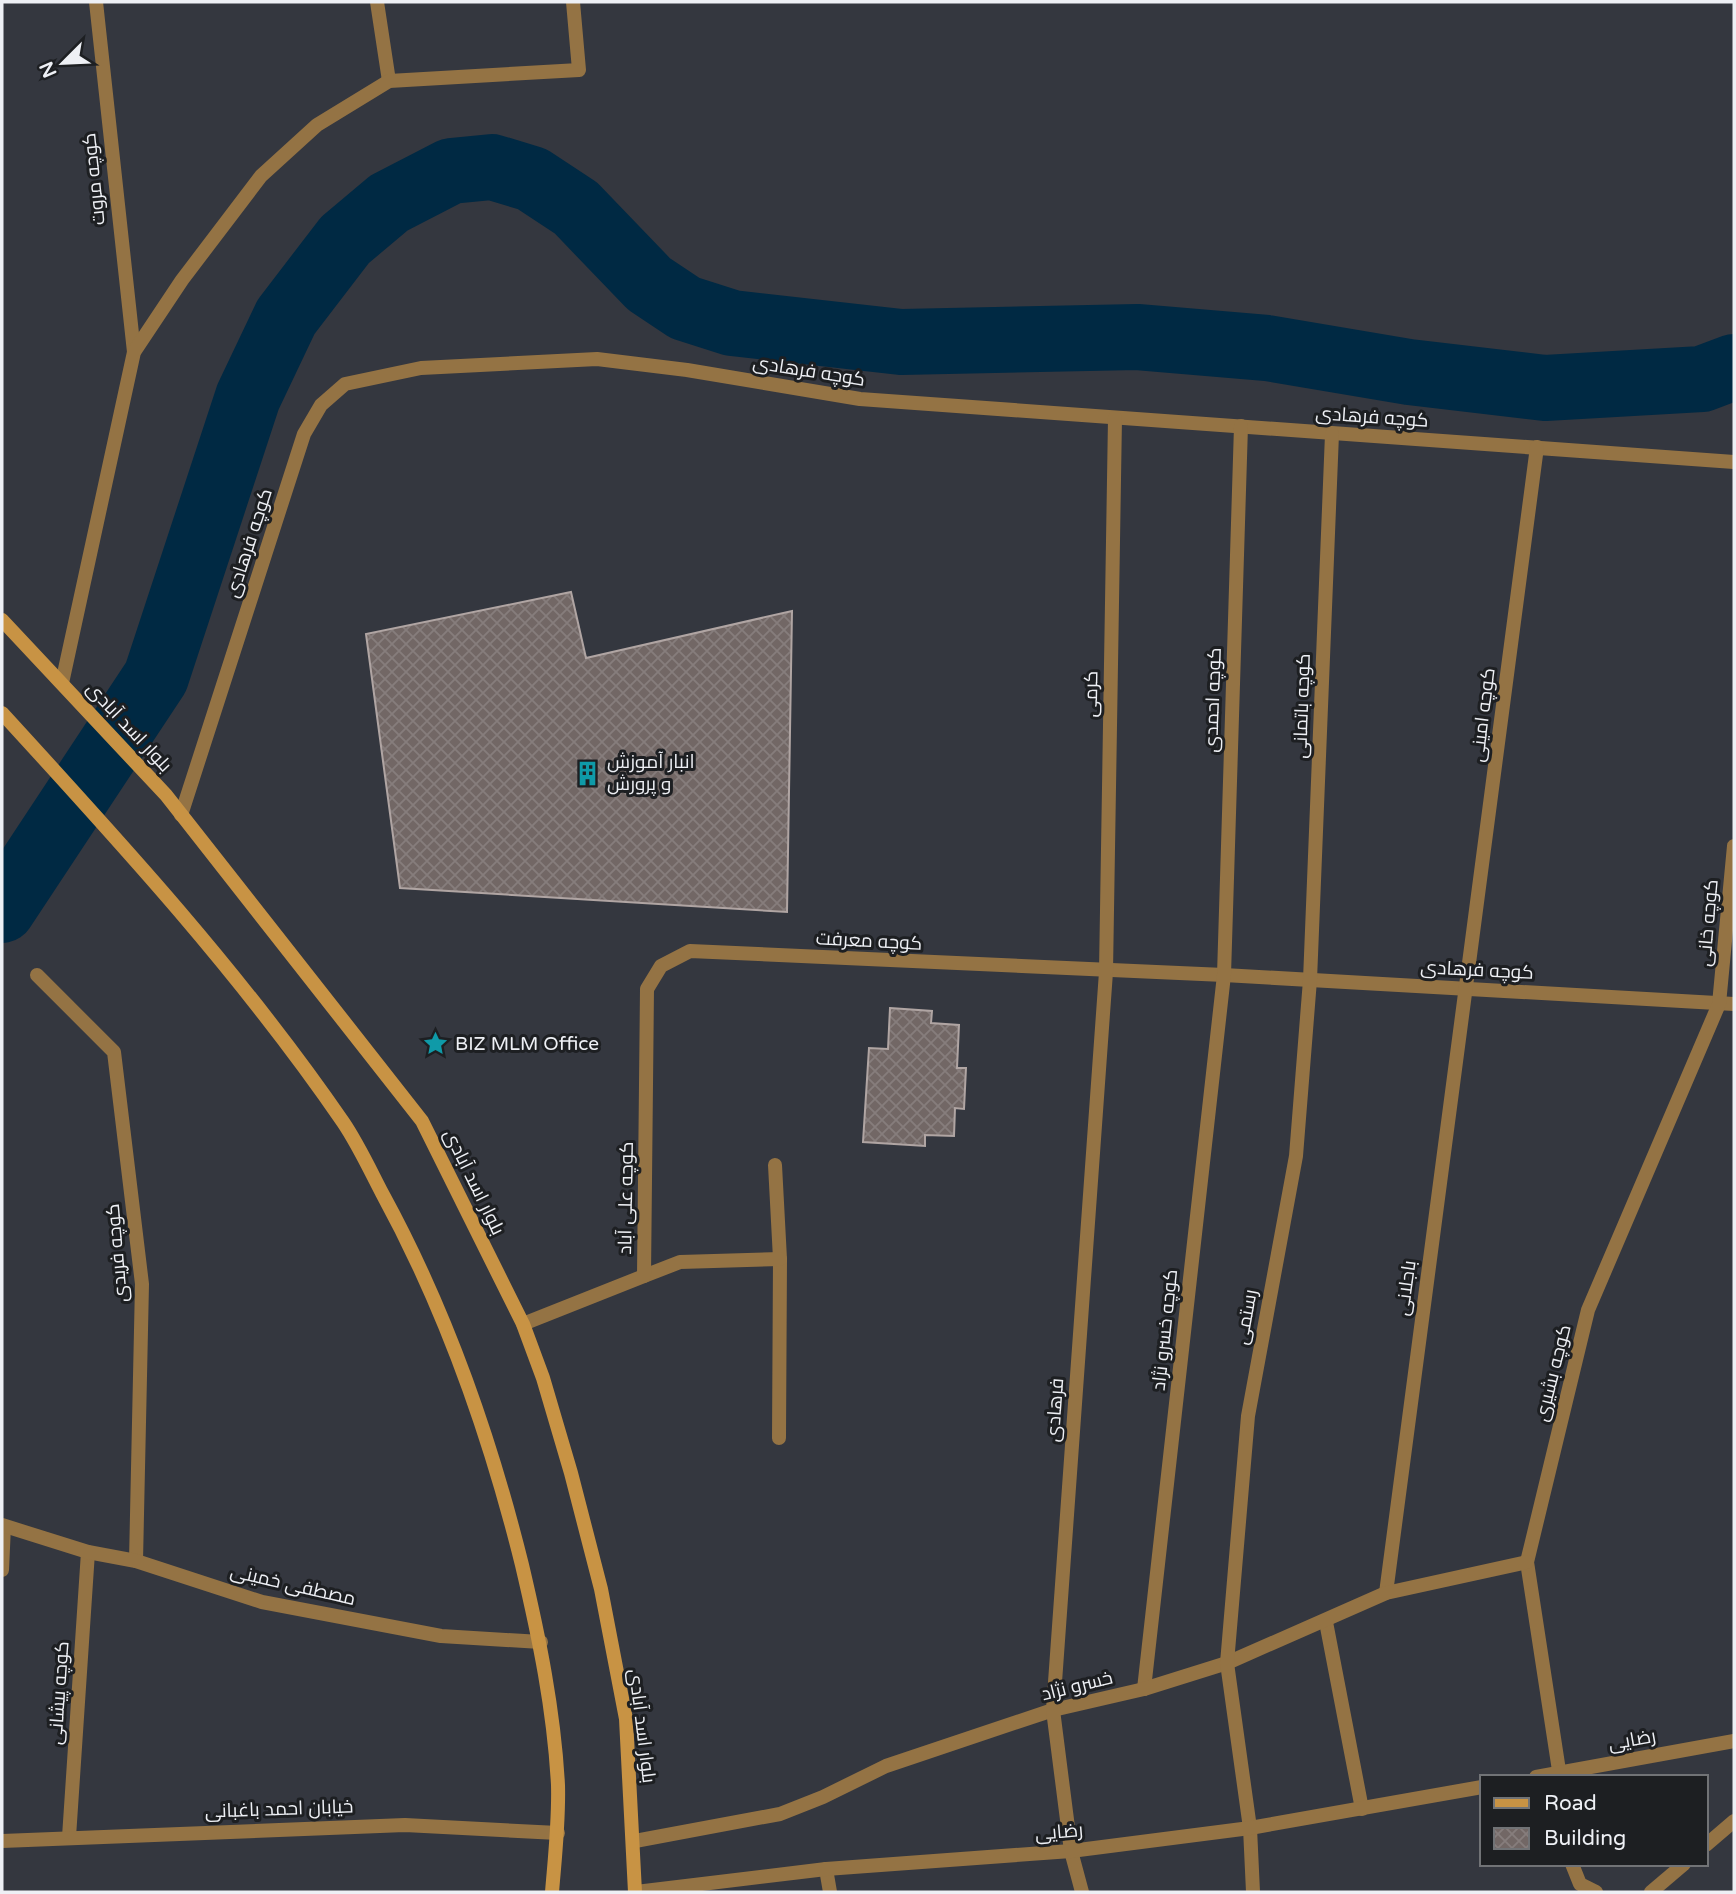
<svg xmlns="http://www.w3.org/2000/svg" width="1736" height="1894" font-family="'Varela Round',Cairo,sans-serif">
<defs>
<pattern id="building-cross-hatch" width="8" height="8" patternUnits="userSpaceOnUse" patternTransform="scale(1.75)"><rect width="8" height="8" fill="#726765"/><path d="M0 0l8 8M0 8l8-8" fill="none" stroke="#867d7c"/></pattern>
</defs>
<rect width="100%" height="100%" fill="#34373f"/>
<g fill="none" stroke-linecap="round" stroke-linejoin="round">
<!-- river -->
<polyline stroke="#002943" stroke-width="66" points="2,910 156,677 248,397 286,317 345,240 389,203 451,171 492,167 532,179 576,208 649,284 685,308 732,323 901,342 1137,337 1267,348 1409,372 1545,388 1702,379 1734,367"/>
</g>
<!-- building -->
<g fill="url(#building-cross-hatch)" stroke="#b0a5a3" stroke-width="2">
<polygon points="571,592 586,658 792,611 787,912 400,888 366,634"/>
<polygon points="890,1008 932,1011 931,1023 959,1025 957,1068 966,1068 964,1109 955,1108 954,1136 925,1135 925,1146 863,1142 869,1048 888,1049"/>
</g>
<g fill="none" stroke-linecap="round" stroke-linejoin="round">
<!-- minor -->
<g stroke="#947344" stroke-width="14">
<polyline points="96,2 134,352"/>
<polyline points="377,2 389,81"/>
<polyline points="62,683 134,352 182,280 261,176 317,125 389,81 579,70 573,2"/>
<polyline points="181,815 304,434 321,405 345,384 421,368 597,359 687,370 860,399 1734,462"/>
<polyline points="37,975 114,1052 142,1284 136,1561"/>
<polyline points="775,1165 780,1259 779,1438"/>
<polyline points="644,1276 680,1262 780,1259"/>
<polyline points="523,1324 644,1276 647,989 661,966 690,951 1224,975 1734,1004"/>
<polyline points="2,1570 4,1526"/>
<polyline points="1386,1593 1537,447"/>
<polyline points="1326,1622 1362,1809"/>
<polyline points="1144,1689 1224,975 1241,426"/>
<polyline points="1560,1777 1527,1562 1588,1310 1719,1004 1734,846"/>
<polyline points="69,1837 88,1552"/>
<polyline points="635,1841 780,1814 823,1797 886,1766 1053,1710 1144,1689 1227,1663 1386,1593 1527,1562"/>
<polyline points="1706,1845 1734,1821"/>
<polyline points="1572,1864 1580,1884 1596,1892"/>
<polyline points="826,1869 830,1892"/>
<polyline points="1082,1892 1071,1851 1053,1710 1106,972 1115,418"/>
<polyline points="1253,1892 1250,1828 1227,1663 1248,1416 1296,1156 1310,980 1332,434"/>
<polyline points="1651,1892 1684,1864"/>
</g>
<!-- tertiary -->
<g stroke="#947344" stroke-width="14">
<polyline points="2,1525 88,1552 136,1561 262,1602 441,1636 541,1642"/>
<polyline points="1536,1777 1734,1741"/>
<polyline points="2,1841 405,1825 558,1833"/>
<polyline points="636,1892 826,1869 1071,1851 1250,1828 1482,1787"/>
</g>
<!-- secondary -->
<g stroke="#c89344" stroke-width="14">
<polyline points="2,620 166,795 422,1121 523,1324 543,1378 571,1473 601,1589 626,1719 635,1892"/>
<path d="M2,713C122,844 242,975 343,1122C358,1144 370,1170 382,1193C446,1310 490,1436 522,1565C539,1637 554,1710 558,1785C559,1821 555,1856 552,1892"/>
</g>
</g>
<!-- icons -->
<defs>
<symbol id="building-bare" viewBox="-9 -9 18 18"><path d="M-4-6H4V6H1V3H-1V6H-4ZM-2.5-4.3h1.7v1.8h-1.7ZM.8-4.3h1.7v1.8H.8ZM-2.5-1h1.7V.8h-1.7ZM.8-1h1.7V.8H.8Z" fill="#0f9aa8" stroke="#1d1f22" stroke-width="2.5" paint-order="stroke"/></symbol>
<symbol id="sight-bare" viewBox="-9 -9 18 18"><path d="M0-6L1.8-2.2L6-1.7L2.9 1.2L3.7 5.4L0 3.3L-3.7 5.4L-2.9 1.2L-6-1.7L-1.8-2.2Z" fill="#0f9aa8" stroke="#1d1f22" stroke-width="2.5" paint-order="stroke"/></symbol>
</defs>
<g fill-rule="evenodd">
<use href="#building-bare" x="570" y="756" width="35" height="35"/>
<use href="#sight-bare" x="418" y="1026" width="35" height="35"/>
</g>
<g text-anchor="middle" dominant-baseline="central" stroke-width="6" stroke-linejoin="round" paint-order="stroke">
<!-- street labels -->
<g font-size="19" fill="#eef0f5" stroke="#1d1f22">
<text transform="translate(94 179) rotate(-96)">کوچه مروت</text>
<text transform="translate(809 371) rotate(9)">کوچه فرهادی</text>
<text transform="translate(1372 417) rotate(4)">کوچه فرهادی</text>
<text transform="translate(249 543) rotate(-72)">کوچه فرهادی</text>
<text transform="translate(1091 694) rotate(-89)">کرمی</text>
<text transform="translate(1213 700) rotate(-88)">کوچه احمدی</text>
<text transform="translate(1302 706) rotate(-88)">کوچه باتمانی</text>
<text transform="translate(1483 715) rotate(-83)">کوچه امینی</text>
<text transform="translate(129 727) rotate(47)">بلوار اسد آبادی</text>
<text transform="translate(1708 923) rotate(-85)">کوچه خانی</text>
<text transform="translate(869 941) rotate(3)">کوچه معرفت</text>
<text transform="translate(1477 970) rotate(3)">کوچه فرهادی</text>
<text transform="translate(474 1182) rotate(64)">بلوار اسد آبادی</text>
<text transform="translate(626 1198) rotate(-89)">کوچه علی آباد</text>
<text transform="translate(117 1253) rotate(-95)">کوچه فریدی</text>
<text transform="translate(1406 1288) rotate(-82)">باجلانی</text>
<text transform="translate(1246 1317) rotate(-80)">رستمی</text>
<text transform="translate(1165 1330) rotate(-84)">کوچه خسرو نژاد</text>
<text transform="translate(1553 1373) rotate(-76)">کوچه بشیری</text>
<text transform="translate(1055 1410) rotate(-86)">فرهادی</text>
<text transform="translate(293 1585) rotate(13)">مصطفی خمینی</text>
<text transform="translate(1077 1686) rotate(-14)">خسرو نژاد</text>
<text transform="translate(59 1693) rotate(-86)">کوچه پیشانی</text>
<text transform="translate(642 1726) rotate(83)">بلوار اسد آبادی</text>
<text transform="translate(1632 1740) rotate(-10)">رضایی</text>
<text transform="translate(279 1809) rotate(-2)">خیابان احمد باغبانی</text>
<text transform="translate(1059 1832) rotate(-5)">رضایی</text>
</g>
<!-- poi labels -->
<g font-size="19" fill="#eef0f5" stroke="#1d1f22" text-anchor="start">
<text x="607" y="762">انبار آموزش<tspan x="607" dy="22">و پرورش</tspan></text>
<text x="455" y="1044">BIZ MLM Office</text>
</g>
</g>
<!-- border -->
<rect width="1736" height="1894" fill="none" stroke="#eef0f5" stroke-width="7"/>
<!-- legend -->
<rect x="1480" y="1775" width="228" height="91" fill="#1d1f22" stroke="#717376" stroke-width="2"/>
<rect x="1494" y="1798" width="35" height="10" fill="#c89344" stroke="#717376" stroke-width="2"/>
<text x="1544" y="1810" font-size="21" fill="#eef0f5">Road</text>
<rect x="1494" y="1828" width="35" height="21" fill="url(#building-cross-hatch)" stroke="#717376" stroke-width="2"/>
<text x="1544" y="1845" font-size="21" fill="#eef0f5">Building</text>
<!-- north arrow -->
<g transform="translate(63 63) rotate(246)" stroke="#1d1f22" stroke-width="5" paint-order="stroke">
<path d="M0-5L12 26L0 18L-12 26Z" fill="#eef0f5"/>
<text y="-10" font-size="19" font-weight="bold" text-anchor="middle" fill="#eef0f5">N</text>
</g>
</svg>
